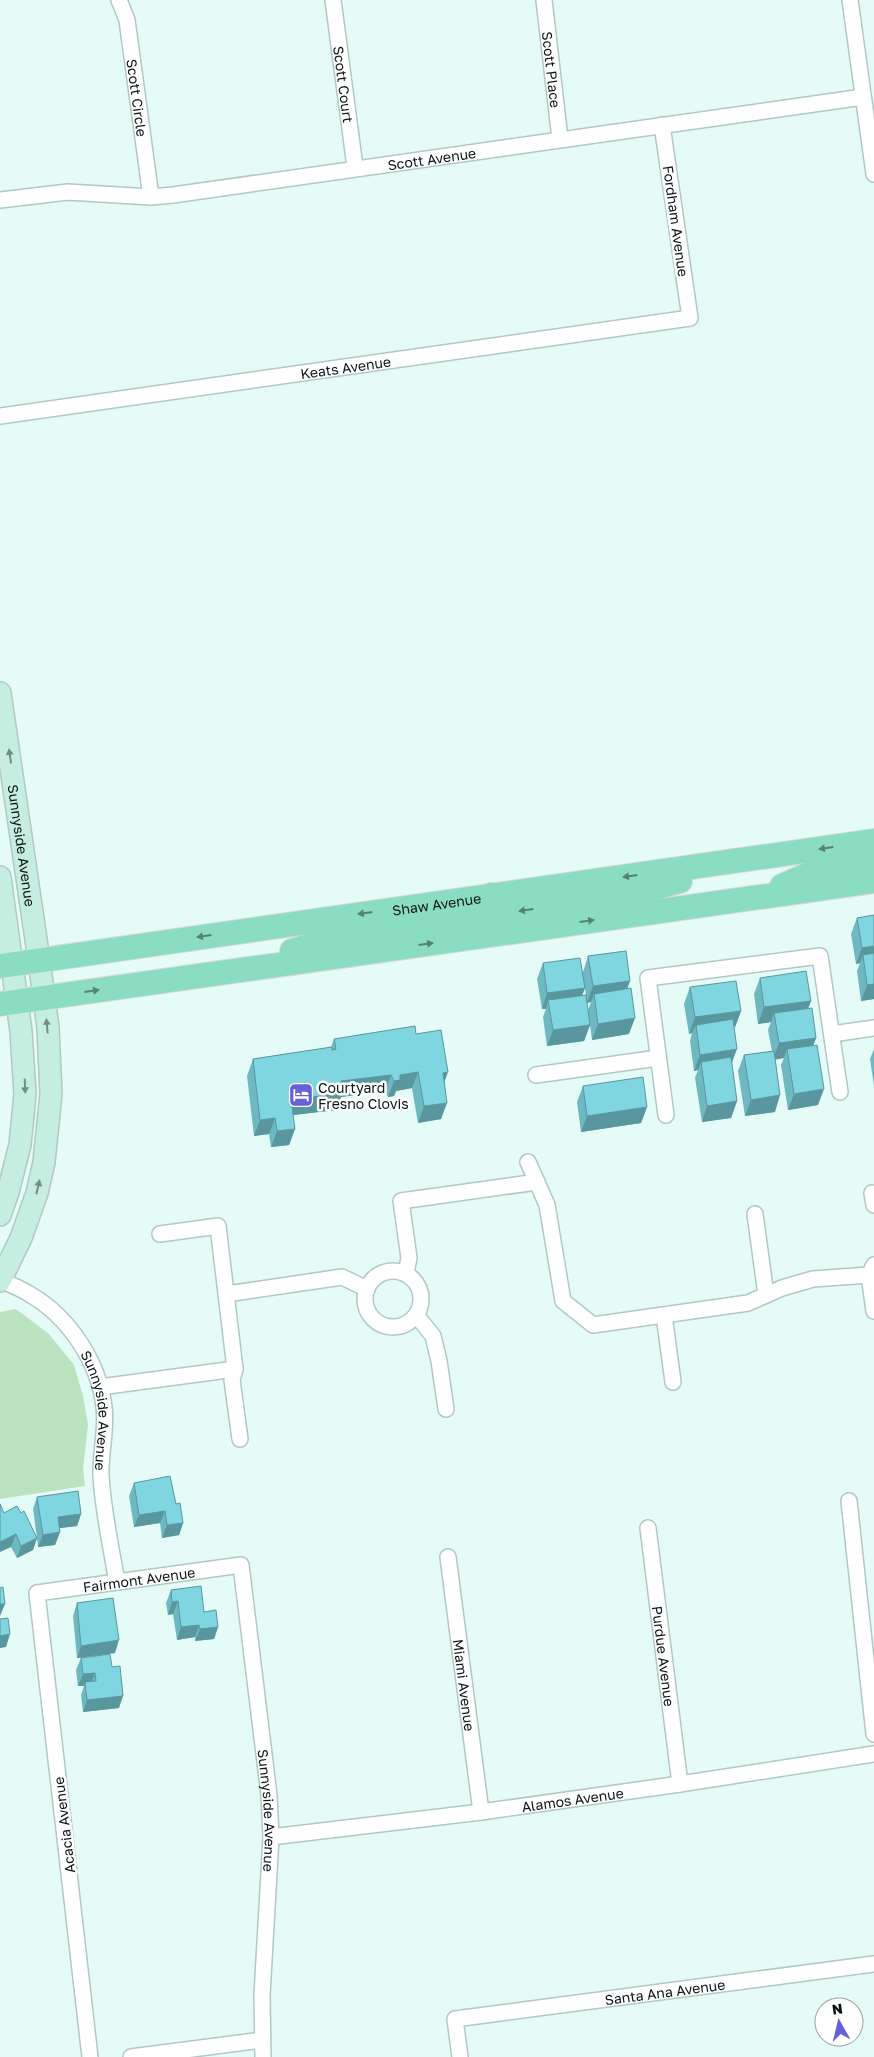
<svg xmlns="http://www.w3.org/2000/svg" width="874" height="2057" font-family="'Golos Text',sans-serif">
<rect width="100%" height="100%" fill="#e4fbf7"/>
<!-- green -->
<polygon fill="#bce3c0" points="16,1309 49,1334 74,1365 83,1396 88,1425 83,1469 85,1486 0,1499 0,1312"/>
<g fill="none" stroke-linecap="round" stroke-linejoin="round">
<defs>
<g id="minor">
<path id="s1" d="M119,0L127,20L151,197"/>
<path id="s2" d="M333,0L355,167"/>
<path id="s3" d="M544,0L560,139"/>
<polyline points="850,0 874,174"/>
<path id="s4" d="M0,200L68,192L151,197L173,195L863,97"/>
<path id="s5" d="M0,416L690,318L662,125"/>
<polyline points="832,1034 874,1028"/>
<polyline points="536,1075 658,1058"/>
<polyline points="666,1115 648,978 820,956 840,1092"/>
<polyline points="528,1162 547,1205 563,1301 593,1325 748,1303 782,1288 813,1279 869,1275 874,1265"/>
<polyline points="872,1193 874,1205"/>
<polyline points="755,1214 766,1295"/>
<polyline points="160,1234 218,1226 235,1369"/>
<circle cx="393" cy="1299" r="28"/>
<polyline points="406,1273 409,1258 401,1201 537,1182"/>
<polyline points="874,1277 869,1275 874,1311"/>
<path id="s6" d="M1,1280C11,1285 22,1289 31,1295C70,1318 99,1363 104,1407C107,1430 100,1453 101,1476C103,1511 111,1547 117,1582"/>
<polyline points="227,1294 342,1277 367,1289"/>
<polyline points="664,1315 673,1382"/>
<polyline points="417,1316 433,1336 439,1361 446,1409"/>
<polyline points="100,1387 235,1369 232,1380 240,1439"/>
<polyline points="849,1501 874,1734"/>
<path id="s7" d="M648,1528L680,1784"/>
<path id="s8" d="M448,1557L481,1812"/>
<path id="s9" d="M271,1837L481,1812L680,1784L874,1754"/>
<path id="s10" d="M90,2057L37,1593L241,1565L269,1795L271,1837L262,1995L263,2057"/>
<polyline points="131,2057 262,2040"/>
<path id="s11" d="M460,2057L455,2019L874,1964"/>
</g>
<g id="secondary">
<path id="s12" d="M0,693L39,960L48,1028L51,1094L44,1162L37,1193L21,1238L0,1281"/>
<polyline points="0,877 21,1031 25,1094 20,1145 8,1192 0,1215"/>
</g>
<g id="primary">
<polyline points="782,886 816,871 874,862"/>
<polyline points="482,936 493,919 504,913 630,895 680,881"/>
<polyline points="292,951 334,938 474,918 484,912 491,895"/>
<path id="s13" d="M0,966L874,841"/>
<polyline points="0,1004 874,881"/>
</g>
</defs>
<!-- minor casing -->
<use href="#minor" stroke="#b2c8c5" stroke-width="18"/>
<!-- secondary casing -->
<use href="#secondary" stroke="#b2c8c5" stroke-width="24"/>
<!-- primary casing -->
<use href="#primary" stroke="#d8dada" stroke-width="26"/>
<!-- minor -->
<use href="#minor" stroke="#fff" stroke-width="15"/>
<!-- secondary -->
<use href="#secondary" stroke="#c5eee0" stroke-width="21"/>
<!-- primary -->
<use href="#primary" stroke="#8bddc1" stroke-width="24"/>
</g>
<!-- wall -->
<g fill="#6eb8c1" fill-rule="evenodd">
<polygon points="874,915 874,999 861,1001 857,971 860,963 856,964 851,934 857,918"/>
<path d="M588,956L630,981L627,989L629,1034L592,1040L590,1025L584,1041L547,1046L543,1017L546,1009H542L537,979L543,963L583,972ZM585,988L587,1003L591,1002L588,1010L582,995Z"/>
<polygon points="760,978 811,1001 808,1008 816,1038 813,1045 818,1105 788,1110 781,1065 784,1058 775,1059 775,1112 745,1116 738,1071 744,1055 772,1051 768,1030 771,1022 758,1024 754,994"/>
<polygon points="690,987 741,1011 735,1027 734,1027 732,1064 737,1101 731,1118 702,1122 695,1078 698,1070 694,1071 690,1041 692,1033 689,1034 684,1004"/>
<polygon points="416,1034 444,1083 441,1119 418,1123 412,1088 396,1091 394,1096 388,1097 385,1091 341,1097 336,1110 293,1115 295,1129 289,1145 271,1147 269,1134 254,1136 247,1076 253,1059 331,1047 334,1039"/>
<polygon points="874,1049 874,1086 870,1059"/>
<polygon points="583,1086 647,1107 641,1123 581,1132 577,1102"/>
<polygon points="134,1483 176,1504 183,1523 179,1535 162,1538 160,1523 134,1527 129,1496"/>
<polygon points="37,1497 81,1514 77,1526 59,1528 60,1532 55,1545 38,1547 37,1538 33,1550 17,1558 11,1547 4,1513 21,1513 37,1538 33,1509"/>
<polygon points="171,1590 204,1612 218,1627 214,1639 195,1641 195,1637 177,1640 173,1614 168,1615 166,1603"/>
<polygon points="77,1603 115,1653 77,1658 73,1616"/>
<polygon points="81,1658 112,1667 119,1708 83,1712 81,1695 84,1686 78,1686 76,1670"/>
</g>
<!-- shaded-wall -->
<g fill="#5a969d">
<polygon points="874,946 874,961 863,955 860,963 856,964 862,948"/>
<polygon points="630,981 624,997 594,994 591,1002 587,1003 593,986"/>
<polygon points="874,984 874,999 861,1001 867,985"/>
<polygon points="585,988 579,1004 548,1000 546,1009 542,1009 547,993"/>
<polygon points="811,1001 805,1017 774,1013 771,1022 758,1024 764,1007"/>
<polygon points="741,1011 735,1027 697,1032 696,1025 692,1033 689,1034 695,1017"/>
<polygon points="635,1018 629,1034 592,1040 598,1024"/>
<polygon points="590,1025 584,1041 547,1046 553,1030"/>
<polygon points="816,1038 810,1054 787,1049 784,1058 773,1060 779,1043"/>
<polygon points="737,1049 731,1065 701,1062 698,1070 694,1071 700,1055"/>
<polygon points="418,1072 412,1088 396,1091 394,1096 388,1097 394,1081 400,1075"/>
<polygon points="448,1072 442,1089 443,1073"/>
<polygon points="391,1075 385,1091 341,1097 336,1110 285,1116 291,1100 341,1081"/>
<polygon points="824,1089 818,1105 788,1110 794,1094"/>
<polygon points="780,1095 775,1112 745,1116 751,1100"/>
<polygon points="737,1101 731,1118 702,1122 707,1106"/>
<polygon points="447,1103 441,1119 418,1123 424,1106"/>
<polygon points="647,1107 641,1123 581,1132 587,1116"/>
<polygon points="275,1118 269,1134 254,1136 260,1120"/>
<polygon points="295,1129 289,1145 271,1147 277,1131"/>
<polygon points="165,1511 160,1523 134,1527 139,1515"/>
<polygon points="81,1514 77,1526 53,1529 58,1517"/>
<polygon points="183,1523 179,1535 162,1538 167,1525"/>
<polygon points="60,1532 55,1545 38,1547 43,1535"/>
<polygon points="16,1534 11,1547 0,1552 0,1542"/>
<polygon points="37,1538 33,1550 17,1558 21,1546"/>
<polygon points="178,1601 173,1614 168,1615 172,1602"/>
<polygon points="0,1604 5,1604 0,1616"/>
<polygon points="199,1625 195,1637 177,1640 181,1627"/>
<polygon points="218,1627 214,1639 195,1641 200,1629"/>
<polygon points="10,1634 6,1647 0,1648 0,1636"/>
<polygon points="119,1640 115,1653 77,1658 81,1646"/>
<polygon points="95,1673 90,1685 85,1682 84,1686 78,1686 83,1674"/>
<polygon points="123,1696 119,1708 83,1712 87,1700"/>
</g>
<!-- building -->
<g fill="#80d6e0" stroke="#5a969d">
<polygon points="874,915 874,946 862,948 857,918"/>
<polygon points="626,951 630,981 593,986 588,956"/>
<polygon points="874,953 874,984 867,985 863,955"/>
<polygon points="580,958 585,988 547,993 543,963"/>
<polygon points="806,971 811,1001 764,1007 760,978"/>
<polygon points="736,981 741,1011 695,1017 690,987"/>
<polygon points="631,988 635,1018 598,1024 594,994"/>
<polygon points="586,995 590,1025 553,1030 548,1000"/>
<polygon points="812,1008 816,1038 779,1043 774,1013"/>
<polygon points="733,1019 737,1049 700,1055 696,1025"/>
<polygon points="415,1026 416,1034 441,1030 448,1072 443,1073 447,1103 424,1106 418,1072 400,1075 400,1080 394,1081 391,1075 341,1081 342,1093 291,1100 295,1129 277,1131 275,1118 260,1120 253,1059 332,1047 332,1050 336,1049 334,1039"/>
<polygon points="817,1045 824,1089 794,1094 787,1049"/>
<polygon points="774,1051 780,1095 751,1100 744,1055"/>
<polygon points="731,1057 737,1101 707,1106 701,1062"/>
<polygon points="643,1077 647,1107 587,1116 583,1086"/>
<polygon points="170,1476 176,1504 180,1503 183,1523 167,1525 165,1511 139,1515 134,1483"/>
<polygon points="78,1491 81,1514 58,1517 60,1532 43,1535 37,1497"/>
<polygon points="0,1504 4,1513 17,1506 21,1513 24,1511 37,1538 21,1546 16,1534 0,1542"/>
<polygon points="201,1586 204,1612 216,1610 218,1627 200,1629 199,1625 181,1627 178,1601 172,1602 171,1590"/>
<polygon points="3,1587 5,1604 0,1604 0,1588"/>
<polygon points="113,1598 119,1640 81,1646 77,1603"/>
<polygon points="8,1618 10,1634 0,1636 0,1619"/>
<polygon points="110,1654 112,1667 120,1666 123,1696 87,1700 85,1682 96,1681 95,1673 83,1674 81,1658"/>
</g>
<!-- one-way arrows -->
<defs><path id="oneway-solid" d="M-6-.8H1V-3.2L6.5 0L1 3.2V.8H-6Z" transform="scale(1.25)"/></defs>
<g fill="#738d85">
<use href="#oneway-solid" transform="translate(10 756) rotate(-98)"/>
<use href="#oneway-solid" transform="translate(47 1026) rotate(-95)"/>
<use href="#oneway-solid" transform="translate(25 1086) rotate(88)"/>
<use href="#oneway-solid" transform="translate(38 1187) rotate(-77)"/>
</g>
<g fill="#538374">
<use href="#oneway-solid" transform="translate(826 848) rotate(172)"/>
<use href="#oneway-solid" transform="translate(630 876) rotate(172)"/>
<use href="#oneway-solid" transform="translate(526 910) rotate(172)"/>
<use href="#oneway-solid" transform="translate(365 913) rotate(172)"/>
<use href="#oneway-solid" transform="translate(587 921) rotate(-8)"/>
<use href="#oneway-solid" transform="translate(204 936) rotate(172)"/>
<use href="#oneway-solid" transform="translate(426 944) rotate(-8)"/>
<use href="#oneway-solid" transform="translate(92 991) rotate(-8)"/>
</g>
<!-- icons -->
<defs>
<symbol id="hotel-square" viewBox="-11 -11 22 22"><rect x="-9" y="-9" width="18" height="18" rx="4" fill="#6661db" stroke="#fff"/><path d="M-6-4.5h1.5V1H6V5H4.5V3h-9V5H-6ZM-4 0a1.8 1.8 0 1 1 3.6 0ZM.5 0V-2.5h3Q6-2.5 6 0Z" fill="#fff"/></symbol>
</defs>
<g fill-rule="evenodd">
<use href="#hotel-square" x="287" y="1081" width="28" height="28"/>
</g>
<g text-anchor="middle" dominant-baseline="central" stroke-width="5" stroke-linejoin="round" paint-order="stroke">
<!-- street labels -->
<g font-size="14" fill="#0e1615" stroke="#fff">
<text stroke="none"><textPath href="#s3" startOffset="70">Scott Place</textPath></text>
<text stroke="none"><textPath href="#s2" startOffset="85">Scott Court</textPath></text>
<text stroke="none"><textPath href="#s1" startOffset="100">Scott Circle</textPath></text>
<text stroke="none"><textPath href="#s4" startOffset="435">Scott Avenue</textPath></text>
<text transform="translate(676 221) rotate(82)">Fordham Avenue</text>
<text stroke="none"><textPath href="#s5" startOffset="349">Keats Avenue</textPath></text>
<text stroke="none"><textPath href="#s12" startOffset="154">Sunnyside Avenue</textPath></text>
<text stroke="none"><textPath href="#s13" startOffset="441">Shaw Avenue</textPath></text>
<text stroke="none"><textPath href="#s6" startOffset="174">Sunnyside Avenue</textPath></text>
<text stroke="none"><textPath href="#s10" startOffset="570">Fairmont Avenue</textPath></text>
<text stroke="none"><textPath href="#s7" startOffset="129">Purdue Avenue</textPath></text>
<text stroke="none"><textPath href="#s8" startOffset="129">Miami Avenue</textPath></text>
<text stroke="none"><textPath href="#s9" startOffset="304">Alamos Avenue</textPath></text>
<text stroke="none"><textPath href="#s10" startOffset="920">Sunnyside Avenue</textPath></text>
<text transform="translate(64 1825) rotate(-97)">Acacia Avenue</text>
<text stroke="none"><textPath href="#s11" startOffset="250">Santa Ana Avenue</textPath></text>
</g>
<!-- poi labels -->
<g font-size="14" fill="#0e1615" stroke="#fff" text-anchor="start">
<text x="318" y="1087">Courtyard<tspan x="318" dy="16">Fresno Clovis</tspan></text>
</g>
</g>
<!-- north arrow -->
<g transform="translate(839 2022) rotate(352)"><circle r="24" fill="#ffffff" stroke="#9fa2a1"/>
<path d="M0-4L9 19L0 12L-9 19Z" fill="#6661db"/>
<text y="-8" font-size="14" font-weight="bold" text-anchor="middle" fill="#0e1615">N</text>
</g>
</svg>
